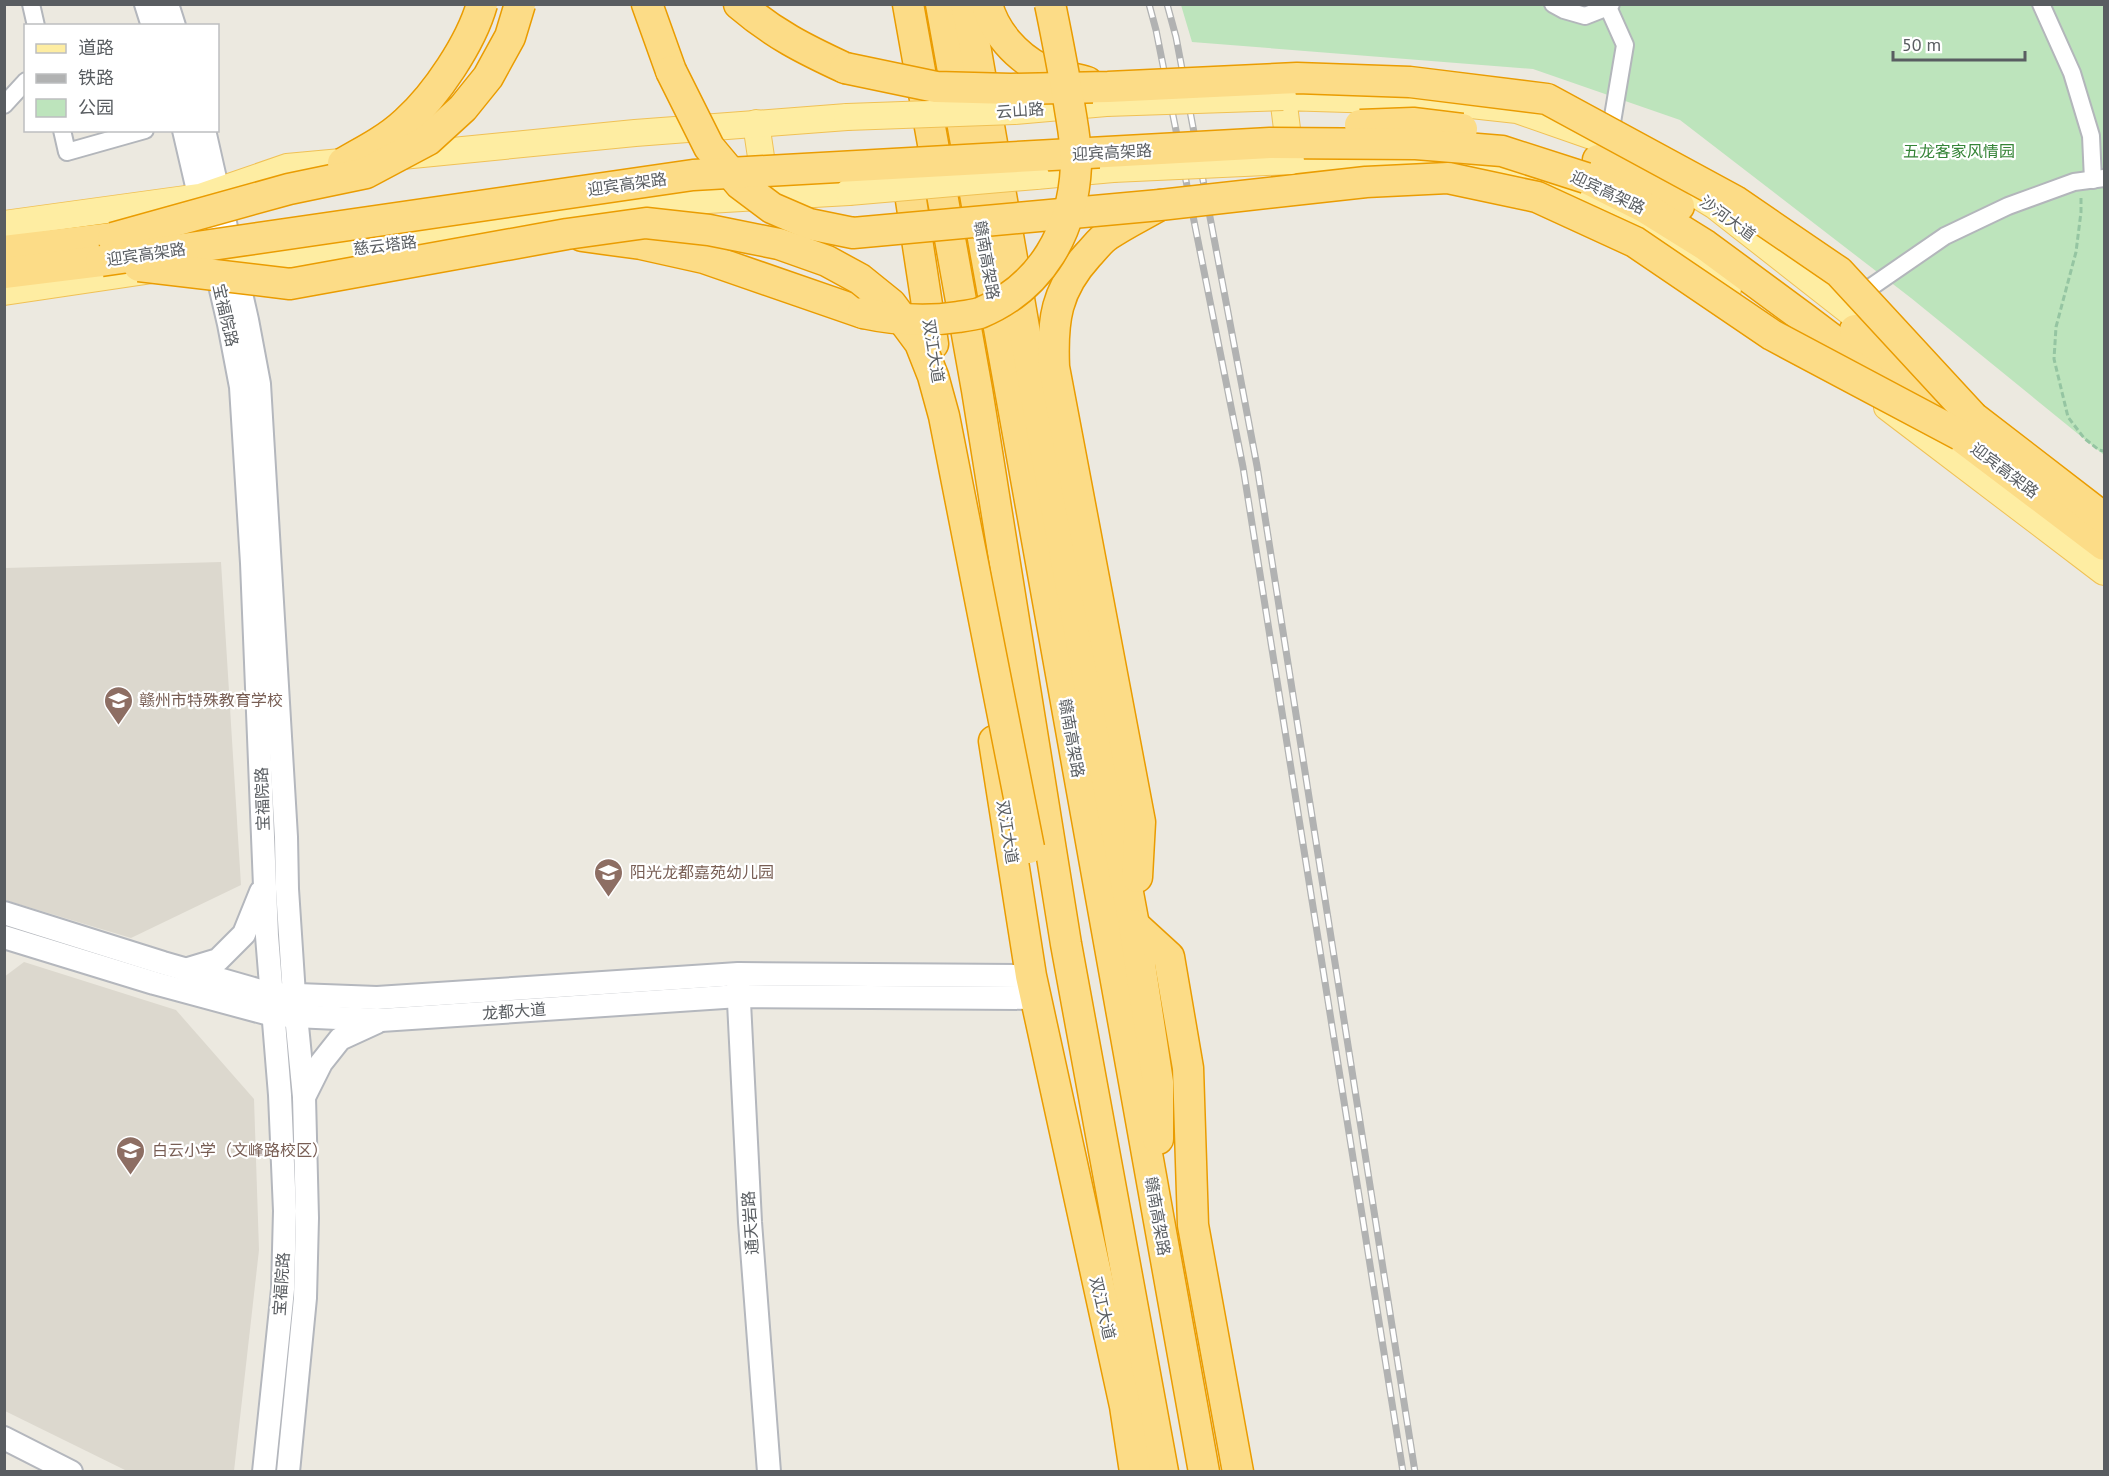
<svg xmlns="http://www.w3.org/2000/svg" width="2109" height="1476" font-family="'PT Sans','Noto Sans SC',sans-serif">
<rect width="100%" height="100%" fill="#ece9e0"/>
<!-- education -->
<g fill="#dcd8ce">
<polygon points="221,562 241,885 131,938 5,900 5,568"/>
<polygon points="24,962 176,1010 254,1099 259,1250 234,1471 127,1471 5,1411 4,977"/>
</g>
<!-- green -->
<polygon fill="#bde4bc" points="1181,5 2104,5 2104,455 1911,298 1680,120 1533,69 1192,42"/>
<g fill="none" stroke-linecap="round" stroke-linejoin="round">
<defs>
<g id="street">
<polyline points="31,4 36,26"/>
<polyline points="1553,4 1564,10 1585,16 1608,7 1611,4"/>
<polyline points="2041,4 2072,73 2091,136 2093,180"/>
<polyline points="1608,7 1625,45 1609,140"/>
<polyline points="4,105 26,81"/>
<polyline points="62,130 67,152 145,130"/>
<polyline points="1871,287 1945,236 2008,206 2074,182 2104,178"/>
</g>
<g id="secondary">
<polyline points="146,4 153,26"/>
<polyline points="167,4 174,26"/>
<polyline points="184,130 229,324 241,387 252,563 267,936 280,1095 285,1211 283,1289 264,1472"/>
<polyline points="204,130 247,320 259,384 286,837 287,889 294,995 304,1097 307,1218 305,1298 288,1472"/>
<polyline points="4,913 163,963 271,994 377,998 738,974 1031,976"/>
<polyline points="4,937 154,983 273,1015 381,1020 739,996 1035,998"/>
<polyline points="185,970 218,960 244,934 261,892"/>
<polyline points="738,982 750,1222 769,1472"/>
<polyline points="304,1097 321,1063 340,1039 377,1022"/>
<polyline points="4,1438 71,1472"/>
</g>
<g id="primary">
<polyline points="1014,111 1106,103"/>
<polyline points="756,123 766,191"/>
<polyline points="1603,140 1517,110 1444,102 1283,97 1291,161 1443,160 1540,176 1622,216 1662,240 1728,289"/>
<polyline points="402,156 635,133 847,117"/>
<polyline points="1036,176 1113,169"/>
<polyline points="1692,192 1715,206 1882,337"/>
<polyline points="4,224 200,197 287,167 363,160"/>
<polyline points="4,292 213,261 366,248 708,200 849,192"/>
<polyline points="1887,407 2104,572"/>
</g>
<g id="highway">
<polyline points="647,4 671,71"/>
<path d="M739,4C774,34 804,49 845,68"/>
<polyline points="908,4 977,390 1066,944 1163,1472"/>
<polyline points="941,4 1204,1472"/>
<polyline points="966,4 976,51 1043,437 1134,925 1158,1082 1158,1139"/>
<path d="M987,4C994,32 1016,56 1041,69C1054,76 1073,78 1087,82"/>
<polyline points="1598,160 1653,188 1679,206"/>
<polyline points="1586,178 1644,207 1705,245 1804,318 2104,545"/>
<polyline points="909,187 933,344"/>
<polyline points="582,236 641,244 704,258 863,313"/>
<polyline points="4,251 113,238"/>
<polyline points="4,273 101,261"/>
<polyline points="1855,330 1973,417 2104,518"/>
<polyline points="994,741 1031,976 1125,1406 1135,1472"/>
<path d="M1137,877L1140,822L1054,367C1052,320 1056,290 1088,255C1094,249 1100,240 1108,235C1124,224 1143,215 1160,205"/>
<polyline points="1134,925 1169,957 1188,1068 1193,1225 1238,1472"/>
</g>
</defs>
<!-- street casing -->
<use href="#street" stroke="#b3b6bb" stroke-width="20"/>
<!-- secondary casing -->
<use href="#secondary" stroke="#b4b7bd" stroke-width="26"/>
<!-- primary casing -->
<use href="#primary" stroke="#f0c155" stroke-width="28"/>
<!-- highway casing -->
<use href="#highway" stroke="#ea9c01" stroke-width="33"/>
<!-- path -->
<polyline stroke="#95c5a2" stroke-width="3" stroke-dasharray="6 3" stroke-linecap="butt" points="2081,198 2081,212 2076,252 2056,327 2054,359 2068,417 2084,438 2099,450 2104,451"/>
<!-- street -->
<use href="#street" stroke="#fff" stroke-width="16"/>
<!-- secondary -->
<use href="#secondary" stroke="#fff" stroke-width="22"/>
<!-- primary -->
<use href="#primary" stroke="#feeda2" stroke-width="26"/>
<!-- highway -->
<use href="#highway" stroke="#fcdc87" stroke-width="30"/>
<defs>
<g id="rail">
<polyline points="1149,4 1156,30 1243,467 1403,1472"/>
<polyline points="1167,4 1176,37 1257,466 1415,1472"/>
</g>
</defs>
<!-- rail casing -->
<use href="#rail" stroke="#b1b2b2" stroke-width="7"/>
<!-- rail -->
<use href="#rail" stroke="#fff" stroke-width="4.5" stroke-dasharray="14" stroke-linecap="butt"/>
<defs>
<g id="primary-bridge">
<polyline points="1106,103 1283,97"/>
<polyline points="847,117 1014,111"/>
<polyline points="1113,169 1291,161"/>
<polyline points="849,192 1036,176"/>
</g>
<g id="highway-bridge">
<polyline points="845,68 936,87 1011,89 1108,87 1297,78 1410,82 1547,99 1735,201 1839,272 1973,417"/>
<polyline points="671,71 709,147 740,184 772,208 809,224 853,233 1160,205 1366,182 1448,178 1537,197 1635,242 1772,335 1960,435"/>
<polyline points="1360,125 1413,123 1462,129"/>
<path d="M343,163C365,151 388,139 406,122C436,95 471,43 482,4"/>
<polyline points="113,238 289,189 366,173 428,140 463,108 488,77 510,37 520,4"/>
<polyline points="101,261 693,175 1270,143 1416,144 1502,151 1586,178"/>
<polyline points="139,266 290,284 567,234 646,223 709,230 779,244 827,261 860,279 891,304 920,343 933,376 944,416 1029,848"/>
<path d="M863,313C895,320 926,322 958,317C965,316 973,315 980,313C1042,287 1073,231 1076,166C1077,145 1072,123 1069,103C1063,70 1057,37 1050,4"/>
</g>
</defs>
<!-- primary-bridge casing -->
<use href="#primary-bridge" stroke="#f0c155" stroke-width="28" stroke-linecap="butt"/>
<!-- highway-bridge casing -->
<use href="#highway-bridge" stroke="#ea9c01" stroke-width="33" stroke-linecap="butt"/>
<!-- primary-bridge -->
<use href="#primary-bridge" stroke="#feeda2" stroke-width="26"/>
<!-- highway-bridge -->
<use href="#highway-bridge" stroke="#fcdc87" stroke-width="30"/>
</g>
<!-- icons -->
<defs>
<symbol id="school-pin" viewBox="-11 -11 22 30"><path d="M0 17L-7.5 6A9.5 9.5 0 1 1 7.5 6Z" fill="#8d6e63" stroke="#fff"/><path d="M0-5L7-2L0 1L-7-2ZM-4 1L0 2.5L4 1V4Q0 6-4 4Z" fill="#fff"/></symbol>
</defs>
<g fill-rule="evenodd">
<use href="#school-pin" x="102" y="684" width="33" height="45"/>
<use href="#school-pin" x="592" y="856" width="33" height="45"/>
<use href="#school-pin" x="114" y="1134" width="33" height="45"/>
</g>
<g text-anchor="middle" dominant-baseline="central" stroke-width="4.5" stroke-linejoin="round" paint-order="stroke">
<!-- street labels -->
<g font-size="16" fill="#595d61" stroke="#fff">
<text transform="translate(1020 110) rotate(-4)">云山路</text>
<text transform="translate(1112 152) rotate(-3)">迎宾高架路</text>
<text transform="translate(627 184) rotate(-8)">迎宾高架路</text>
<text transform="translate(1608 192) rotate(25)">迎宾高架路</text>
<text transform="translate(1728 218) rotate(36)">沙河大道</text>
<text transform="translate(385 245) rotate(-7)">慈云塔路</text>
<text transform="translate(146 254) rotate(-8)">迎宾高架路</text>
<text transform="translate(987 260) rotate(80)">赣南高架路</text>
<text transform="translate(226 315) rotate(77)">宝福院路</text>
<text transform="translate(934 351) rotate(81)">双江大道</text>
<text transform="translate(2005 470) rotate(37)">迎宾高架路</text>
<text transform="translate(1072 738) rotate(80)">赣南高架路</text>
<text transform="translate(262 799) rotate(-92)">宝福院路</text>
<text transform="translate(1008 832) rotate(81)">双江大道</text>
<text transform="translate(514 1011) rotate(-4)">龙都大道</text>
<text transform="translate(1158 1216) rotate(80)">赣南高架路</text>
<text transform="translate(750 1223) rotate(-94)">通天岩路</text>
<text transform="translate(281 1284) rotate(-86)">宝福院路</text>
<text transform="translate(1103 1308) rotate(77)">双江大道</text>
</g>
<!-- park labels -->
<g font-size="16" fill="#358437" stroke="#fff">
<text x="1959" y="151">五龙客家风情园</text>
</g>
<!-- education labels -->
<g font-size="16" fill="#785e54" stroke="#fff" text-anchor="start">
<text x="139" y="700">赣州市特殊教育学校</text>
<text x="630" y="872">阳光龙都嘉苑幼儿园</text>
<text x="152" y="1150">白云小学（文峰路校区）</text>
</g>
</g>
<!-- border -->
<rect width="2109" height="1476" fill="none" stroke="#595d61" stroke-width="12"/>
<!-- legend -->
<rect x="24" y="24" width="195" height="108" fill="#ffffff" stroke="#bdbec0" stroke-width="1.5"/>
<rect x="36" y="44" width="30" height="9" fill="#feeda2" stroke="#bdbec0" stroke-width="1.5"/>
<text x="78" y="54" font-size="18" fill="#595d61">道路</text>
<rect x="36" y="74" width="30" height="9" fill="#b1b2b2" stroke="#bdbec0" stroke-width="1.5"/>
<text x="78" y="84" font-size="18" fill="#595d61">铁路</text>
<rect x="36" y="99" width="30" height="18" fill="#bde4bc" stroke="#bdbec0" stroke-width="1.5"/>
<text x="78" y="114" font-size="18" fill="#595d61">公园</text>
<!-- scale -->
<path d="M1893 51v9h132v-9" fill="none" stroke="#595d61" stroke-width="3"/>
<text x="1902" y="51" font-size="18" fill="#595d61" stroke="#ffffff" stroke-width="4.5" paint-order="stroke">50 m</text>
</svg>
